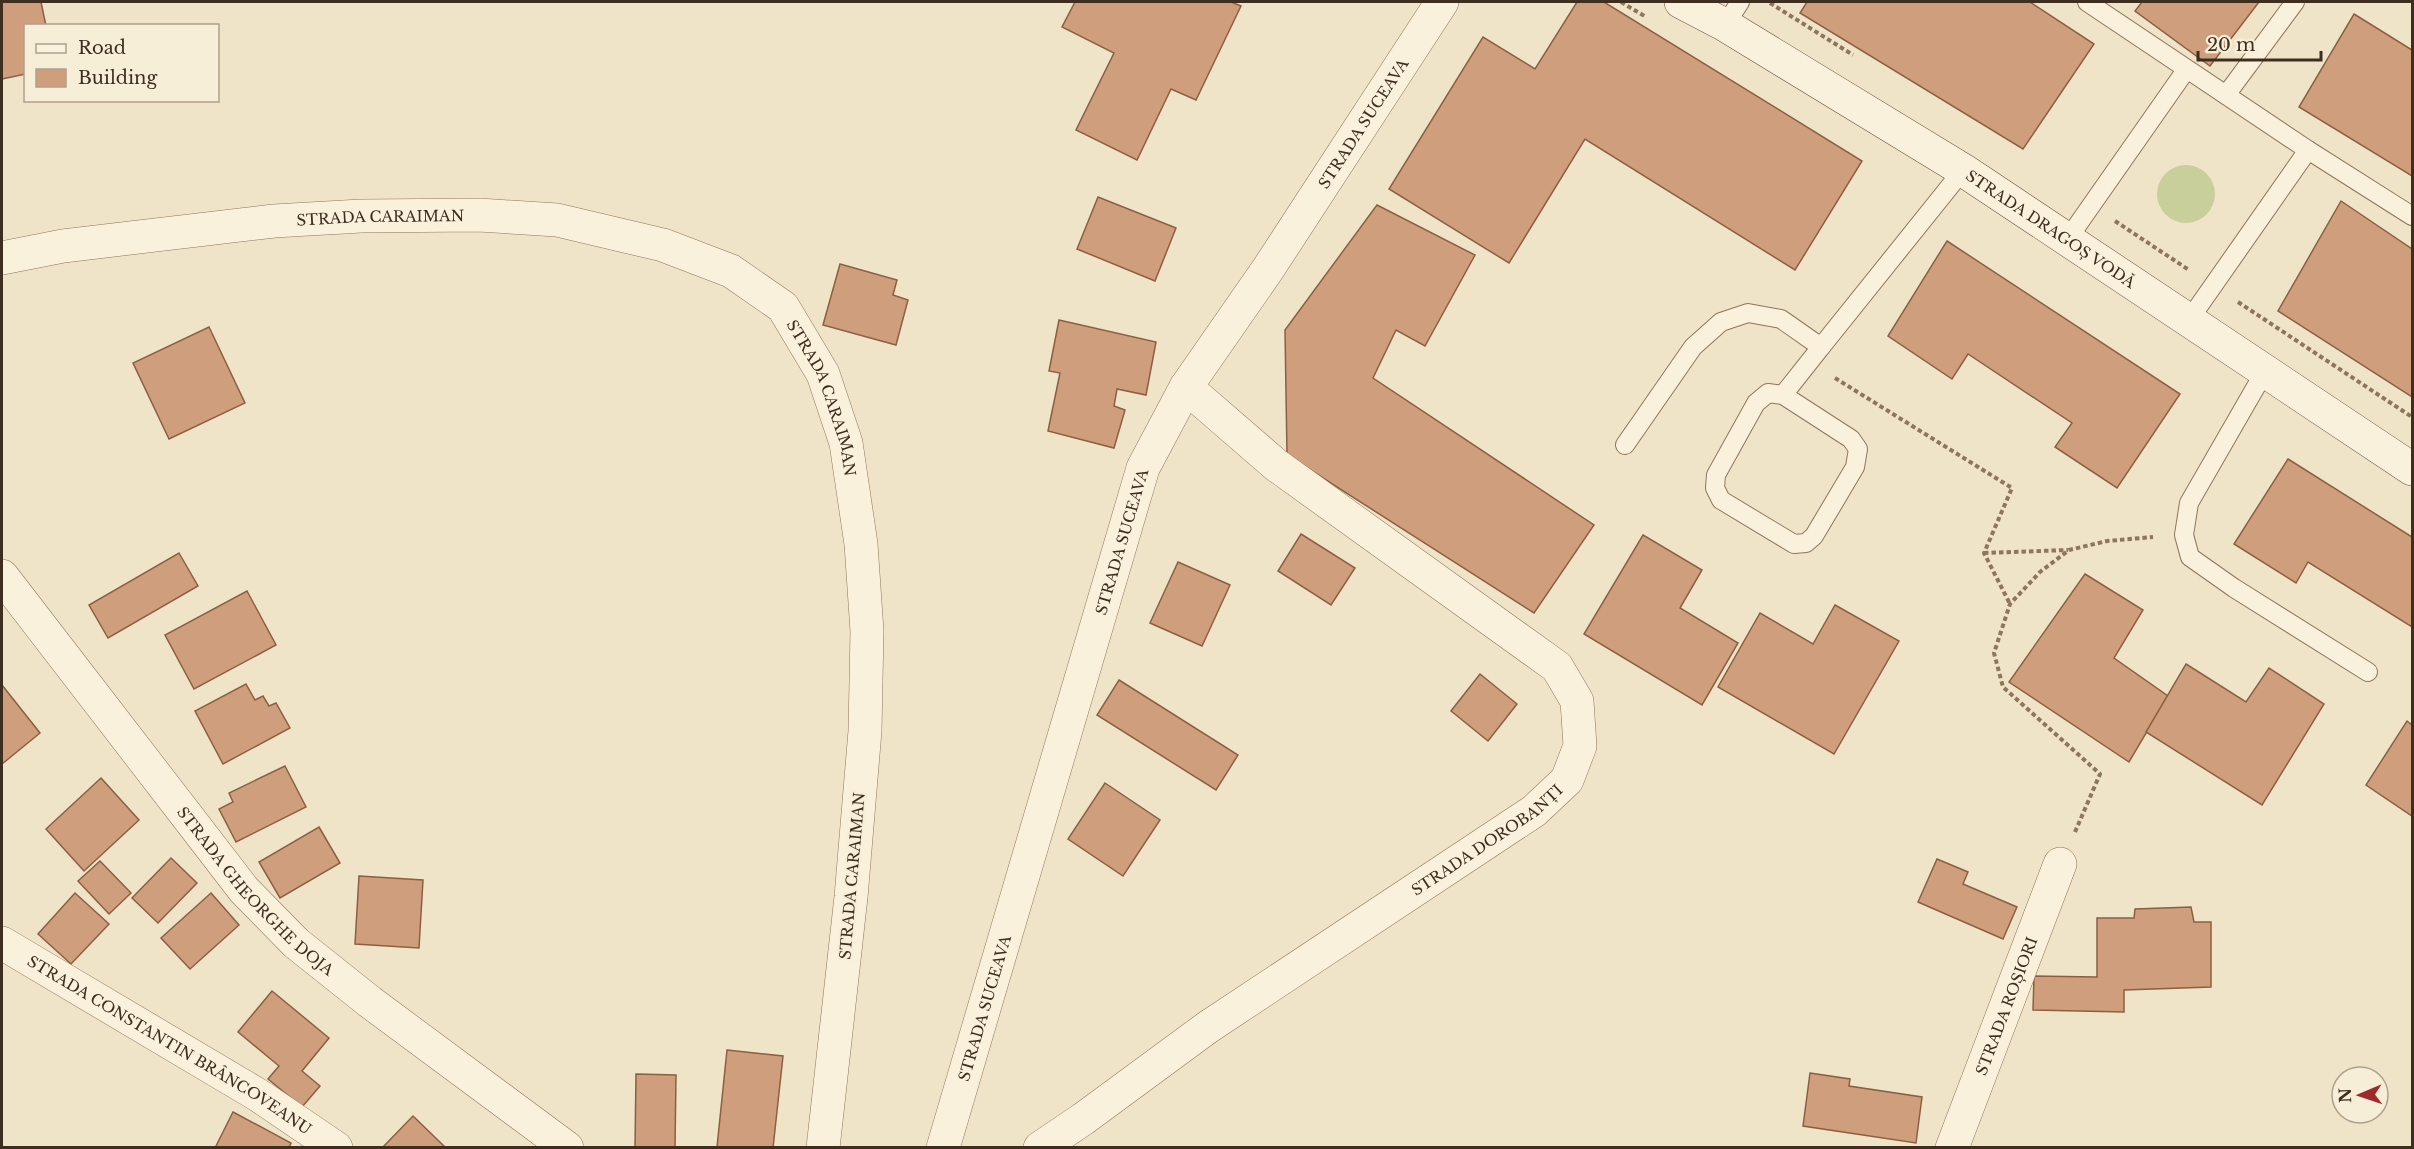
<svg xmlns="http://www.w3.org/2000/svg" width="2414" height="1149" font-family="'Libre Baskerville',serif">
<rect width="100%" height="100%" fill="#f0e4c8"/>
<!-- green -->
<circle fill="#c9cf9b" cx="2186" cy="194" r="29"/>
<!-- building -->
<g fill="#cf9f7d" stroke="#8d5f41" stroke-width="1.5">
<polygon points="2,2 41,2 46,26 26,26 26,74 2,79"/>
<polygon points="1075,2 1231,2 1241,6 1196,100 1171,89 1137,160 1076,130 1114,53 1062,27"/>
<polygon points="1577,2 1604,2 1862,161 1795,270 1585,139 1509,263 1389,189 1483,37 1535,69"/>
<polygon points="1807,2 2030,2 2094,44 2023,149 1800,13"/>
<polygon points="2142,2 2259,2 2210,66 2135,11"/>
<polygon points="2354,14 2412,50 2412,176 2299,107"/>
<polygon points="1098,197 1176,228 1155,281 1077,249"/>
<polygon points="2341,201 2412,249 2412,397 2278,311"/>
<polygon points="1377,205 1475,255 1425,346 1396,330 1373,378 1594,525 1534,613 1287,455 1285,330"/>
<polygon points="1947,241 2180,394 2117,488 2055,447 2072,423 1968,354 1952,379 1888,336"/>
<polygon points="840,264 897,280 893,295 908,300 896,345 823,325"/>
<polygon points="1059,320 1156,342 1146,395 1117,389 1114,406 1125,410 1114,448 1048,431 1060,373 1049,371"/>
<polygon points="209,327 245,403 169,439 133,363"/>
<polygon points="2288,459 2412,537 2412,627 2308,562 2296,583 2234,544"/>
<polygon points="1301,534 1355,568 1331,605 1278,571"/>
<polygon points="1643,535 1702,570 1680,608 1738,643 1702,705 1584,634"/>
<polygon points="179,553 198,586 108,638 89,605"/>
<polygon points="1178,562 1230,585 1202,646 1150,623"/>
<polygon points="2085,574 2143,610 2114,658 2168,696 2129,762 2009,682"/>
<polygon points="247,591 276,645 194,689 165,635"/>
<polygon points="1835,605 1899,641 1834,754 1718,687 1760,613 1813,644"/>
<polygon points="2186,664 2246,702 2269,668 2324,704 2262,805 2146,732"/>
<polygon points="1480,674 1517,704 1488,741 1451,711"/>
<polygon points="1119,680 1238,755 1216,790 1097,715"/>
<polygon points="246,684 255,700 263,696 269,706 276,703 290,728 223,764 195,711"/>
<polygon points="2,685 40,733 2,764"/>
<polygon points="2407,721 2412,725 2412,816 2366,785"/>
<polygon points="285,766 306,807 236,842 219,809 233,802 229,793"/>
<polygon points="101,778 139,820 84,871 46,829"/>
<polygon points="1105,783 1160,820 1123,876 1068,839"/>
<polygon points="319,827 340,863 280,898 259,862"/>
<polygon points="171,858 197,883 158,923 132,898"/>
<polygon points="1937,859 1968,872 1963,884 2017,907 2003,939 1918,902"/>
<polygon points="100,861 131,893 109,914 78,881"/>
<polygon points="359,876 423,880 419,948 355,944"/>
<polygon points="75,893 109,924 71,964 38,934"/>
<polygon points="211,893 239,925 190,969 161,938"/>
<polygon points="2191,907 2194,922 2211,922 2211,987 2124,990 2124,1012 2033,1010 2034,976 2097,977 2097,918 2134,918 2135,909"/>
<polygon points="272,991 329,1038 302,1071 320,1086 302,1107 268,1079 279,1066 238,1032"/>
<polygon points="727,1050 783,1056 773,1148 717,1147"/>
<polygon points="1810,1073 1850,1079 1849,1086 1922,1097 1916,1143 1803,1126"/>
<polygon points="636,1074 676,1075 675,1148 635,1148"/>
<polygon points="233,1112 291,1143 289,1148 215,1148"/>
<polygon points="413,1116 446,1148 382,1148"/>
</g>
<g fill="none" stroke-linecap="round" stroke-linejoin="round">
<defs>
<g id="lane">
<polyline points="2087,2 2308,150 2412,216"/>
<polyline points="1725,25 1740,2"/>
<polyline points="2226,95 2295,2"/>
<polyline points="2067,240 2186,70"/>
<polyline points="2189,320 2308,150"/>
<polyline points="2265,371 2189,503 2184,535 2190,557 2234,588 2368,672"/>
<polyline points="1783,395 1768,393 1756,403 1716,475 1715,488 1721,500 1794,544 1806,543 1814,536 1855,467 1858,449 1851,439 1783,395 1821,347"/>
<polyline points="1625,445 1693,347 1721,322 1748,313 1781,319 1821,347 1963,170"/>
</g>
<g id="street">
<path id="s1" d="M2,258L63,246L274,221L361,216L479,215L557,220L663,245L731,271L783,307L823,374L846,443L861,544L867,631L865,731L851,897L823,1148"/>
<path id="s2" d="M2,576L244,890L296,943L370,1002L567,1148"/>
<path id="s3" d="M2,943L258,1095L336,1148"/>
<path id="s4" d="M943,1148L1143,468L1186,387L1268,269L1442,2"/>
<path id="s5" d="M1040,1148L1083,1119L1208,1027L1534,811L1567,780L1580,746L1577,701L1557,667L1276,465L1186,387"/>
<path id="s6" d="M1952,1148L2060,864"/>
</g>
<g id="secondary">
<path id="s7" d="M1681,2L1725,25L1963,170L2412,469"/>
</g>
</defs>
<!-- lane casing -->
<use href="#lane" stroke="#8d765c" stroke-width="20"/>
<!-- street casing -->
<use href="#street" stroke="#8d765c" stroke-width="34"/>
<!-- secondary casing -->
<use href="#secondary" stroke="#6f573f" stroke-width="34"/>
<!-- path -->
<g stroke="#8d765c" stroke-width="4" stroke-dasharray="4.5 3" stroke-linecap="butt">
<polyline points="1621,2 1646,17"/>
<polyline points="1770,3 1853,55"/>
<polyline points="2115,221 2189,270"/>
<polyline points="2238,302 2412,417"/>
<polyline points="1835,378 2012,488 1984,553 2010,604"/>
<polyline points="1984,553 2068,550"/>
<polyline points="2075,832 2100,774 2003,687 1994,653 2010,604 2040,572 2069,550 2107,541 2153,537"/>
</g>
<!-- lane -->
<use href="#lane" stroke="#faf1dc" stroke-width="18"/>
<!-- street -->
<use href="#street" stroke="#faf1dc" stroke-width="33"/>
<!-- secondary -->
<use href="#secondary" stroke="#faf1dc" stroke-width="33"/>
</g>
<g text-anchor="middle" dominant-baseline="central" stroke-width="4.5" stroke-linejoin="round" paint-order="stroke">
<!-- street labels -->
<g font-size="15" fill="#3d2e20" stroke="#f7eed8">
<text stroke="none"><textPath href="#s4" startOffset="1118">STRADA SUCEAVA</textPath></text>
<text stroke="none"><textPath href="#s1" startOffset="381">STRADA CARAIMAN</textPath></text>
<text stroke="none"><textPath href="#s7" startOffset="434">STRADA DRAGOȘ VODĂ</textPath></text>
<text stroke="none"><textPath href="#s1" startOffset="903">STRADA CARAIMAN</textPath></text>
<text stroke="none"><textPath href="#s4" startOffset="632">STRADA SUCEAVA</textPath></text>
<text stroke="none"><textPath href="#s5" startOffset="543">STRADA DOROBANȚI</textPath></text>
<text transform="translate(852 876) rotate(-85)">STRADA CARAIMAN</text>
<text stroke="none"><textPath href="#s2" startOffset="405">STRADA GHEORGHE DOJA</textPath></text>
<text stroke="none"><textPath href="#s6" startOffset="152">STRADA ROȘIORI</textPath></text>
<text stroke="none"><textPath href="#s4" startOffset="146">STRADA SUCEAVA</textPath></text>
<text stroke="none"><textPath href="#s3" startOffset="196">STRADA CONSTANTIN BRÂNCOVEANU</textPath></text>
</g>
</g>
<!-- border -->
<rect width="2414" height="1149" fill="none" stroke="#3d2e20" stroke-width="6"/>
<!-- legend -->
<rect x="24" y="24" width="195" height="78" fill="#f7eed8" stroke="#ada18e" stroke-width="1.5"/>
<rect x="36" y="44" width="30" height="9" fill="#faf1dc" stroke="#ada18e" stroke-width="1.5"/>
<text x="78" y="54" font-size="18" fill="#3d2e20">Road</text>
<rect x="36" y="69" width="30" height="18" fill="#cf9f7d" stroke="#ada18e" stroke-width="1.5"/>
<text x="78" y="84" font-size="18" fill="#3d2e20">Building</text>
<!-- north arrow -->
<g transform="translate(2360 1095) rotate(268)"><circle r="28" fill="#f7eed8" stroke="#ada18e" stroke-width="1.5"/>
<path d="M0-4.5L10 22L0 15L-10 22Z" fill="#9e2a2b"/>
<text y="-9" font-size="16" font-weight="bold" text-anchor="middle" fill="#3d2e20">N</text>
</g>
<!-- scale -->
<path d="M2198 51v9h123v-9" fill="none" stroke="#3d2e20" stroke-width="3"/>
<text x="2207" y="51" font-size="18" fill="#3d2e20" stroke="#f7eed8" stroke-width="4.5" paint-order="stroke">20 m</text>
</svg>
